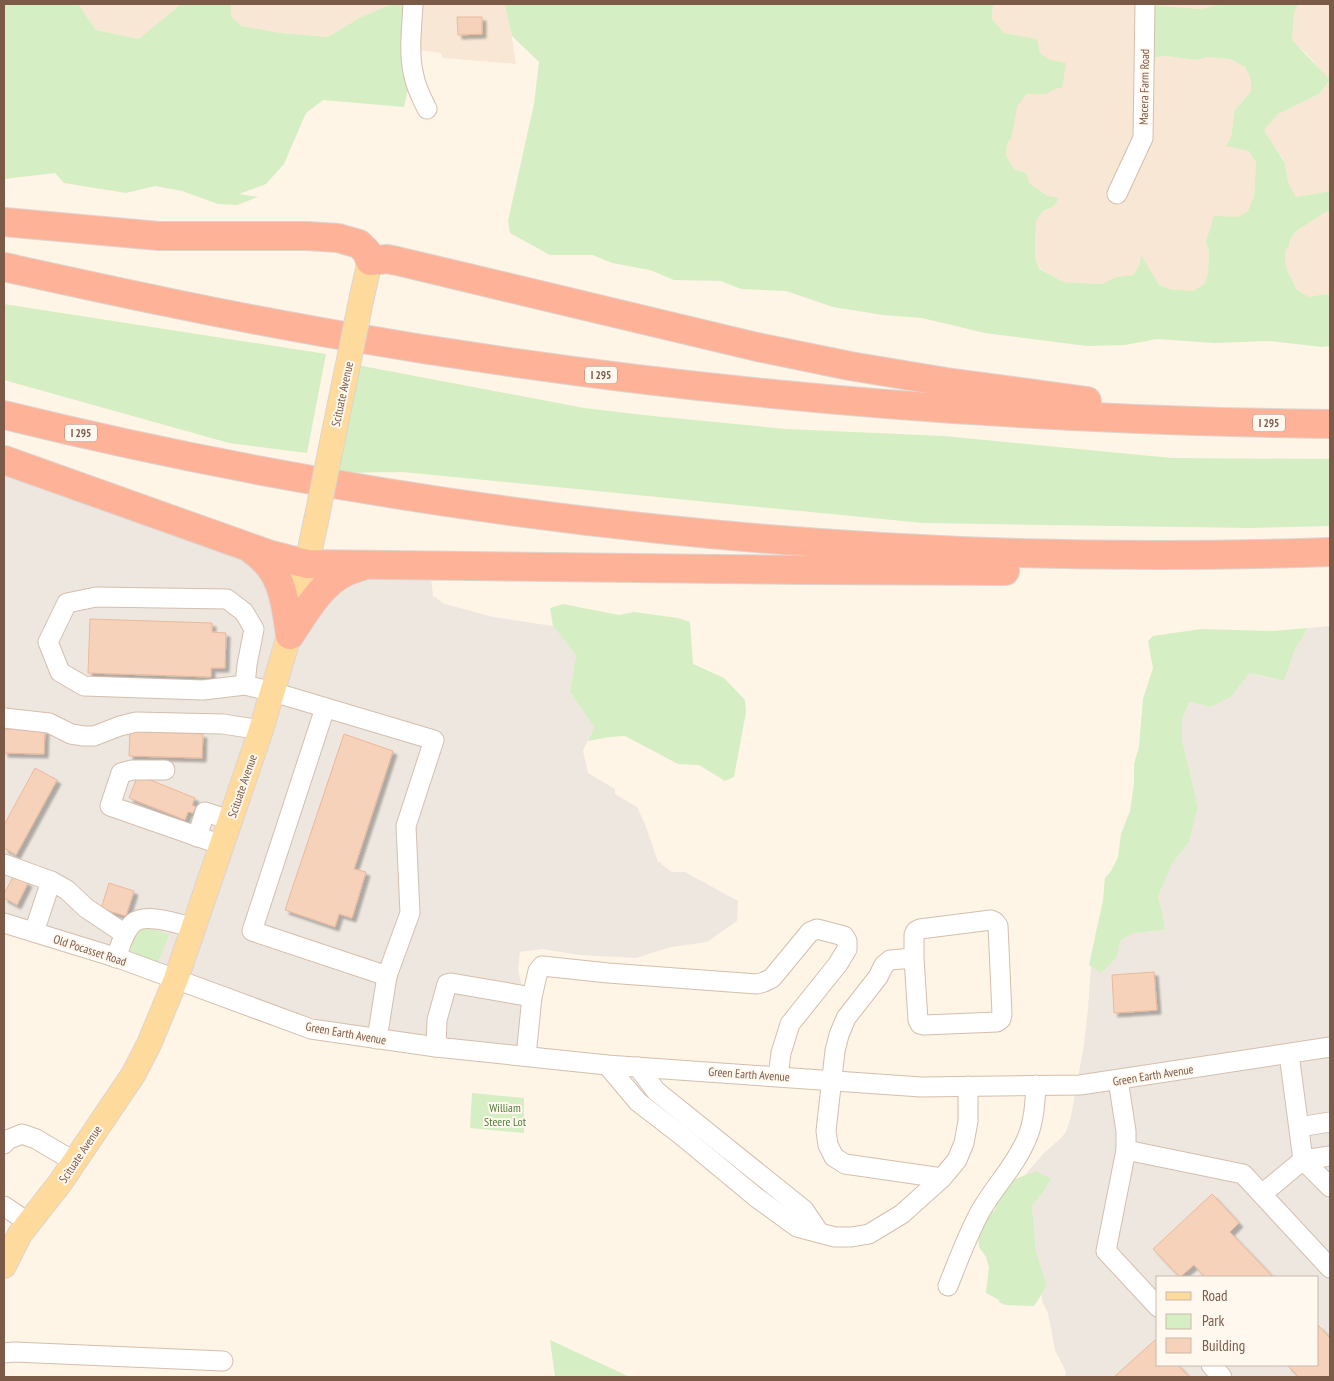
<svg xmlns="http://www.w3.org/2000/svg" width="1334" height="1381" font-family="'PT Sans Narrow',sans-serif">
<defs>
<filter id="shadow"><feDropShadow dx="4" dy="4" stdDeviation="1" flood-color="#0004"/></filter>
</defs>
<rect width="100%" height="100%" fill="#fef5e6"/>
<!-- residential -->
<g fill="#f7e7d4">
<polygon points="78,4 181,4 139,39 96,30"/>
<polygon points="231,4 392,4 359,18 328,37 281,33 241,26 231,16"/>
<polygon points="415,4 505,4 510,25 516,64 443,58 441,53 413,49"/>
<polygon points="993,4 1221,4 1201,9 1146,5 1144,58 1165,56 1198,60 1206,57 1230,59 1245,67 1251,80 1251,91 1235,110 1231,137 1226,145 1249,151 1256,162 1254,196 1248,211 1238,217 1206,242 1209,252 1208,274 1204,284 1193,291 1169,289 1159,285 1141,256 1139,266 1133,275 1116,277 1102,284 1063,282 1041,269 1035,259 1036,221 1043,211 1053,207 1048,196 1030,184 1026,173 1014,169 1006,156 1007,144 1012,136 1016,106 1027,94 1046,94 1057,88 1050,60 1040,53 1037,39 1004,33 992,19"/>
<polygon points="1298,4 1330,4 1330,191 1296,197 1288,182 1285,162 1264,130 1278,114 1319,94 1330,81 1306,53 1297,46 1292,40 1294,13"/>
<polygon points="1330,209 1330,295 1325,294 1309,297 1297,290 1286,268 1285,251 1289,246 1289,242 1295,232"/>
</g>
<!-- industrial -->
<g fill="#eee7e0" fill-rule="evenodd">
<polygon points="4,461 306,566 430,568 433,596 445,604 493,617 553,626 576,655 570,692 594,727 583,751 588,773 615,789 615,794 637,807 645,824 658,862 662,863 661,864 672,872 685,872 738,901 737,921 707,942 671,947 636,958 580,955 542,949 520,952 518,970 522,986 522,1053 329,1023 107,953 4,922"/>
<path d="M1330,626V1377H1065L1066,1372L1055,1350L1048,1313L1042,1301V1294L1047,1286L1036,1251L1032,1206L1043,1192L1025,1175L1044,1153L1061,1138L1066,1132L1071,1116L1084,1045L1088,1009L1091,966L1101,973L1116,957L1120,941L1134,933L1165,930L1163,916L1158,897L1172,864L1189,842L1198,807L1182,740V719L1191,702L1211,707L1231,697L1250,673L1265,677L1284,681L1295,649L1308,628ZM1158,1277H1318V1365H1158Z"/>
</g>
<!-- green -->
<g fill="#d5eec3">
<path d="M4,4H78L96,30L139,39L181,4H231V16L241,26L281,33L328,37L359,18L392,4H415C413,38 413,74 404,107L323,100L306,113L284,164L266,184L239,194L258,197L237,205L218,204L182,191L155,186L126,193L64,183L55,173L4,179Z"/>
<polygon points="505,4 993,4 992,19 1004,33 1037,39 1040,53 1050,60 1066,63 1062,88 1057,88 1046,94 1027,94 1017,106 1012,136 1007,144 1006,156 1014,169 1026,173 1030,184 1048,196 1059,198 1053,207 1043,211 1036,221 1035,259 1040,269 1063,282 1102,284 1116,277 1133,275 1139,266 1141,255 1159,285 1169,289 1193,291 1204,284 1208,274 1209,252 1206,242 1214,216 1238,217 1248,211 1254,196 1256,162 1249,151 1226,146 1231,137 1235,110 1251,91 1251,80 1245,67 1230,59 1206,57 1198,60 1165,56 1144,59 1146,5 1201,9 1221,4 1298,4 1294,13 1292,40 1330,80 1319,94 1278,114 1264,130 1285,163 1288,182 1296,197 1330,191 1330,209 1295,232 1289,242 1289,246 1285,251 1286,268 1297,290 1309,297 1325,294 1330,295 1330,346 1322,347 1269,341 1214,343 1157,339 1125,345 1087,346 985,333 922,318 883,315 833,307 786,291 741,289 721,281 674,280 650,270 612,263 593,255 550,255 510,233 508,221 534,104 539,62 512,36"/>
<polygon points="4,304 326,354 307,453 229,443 4,380"/>
<polygon points="352,364 584,408 643,415 786,429 944,436 1172,458 1330,459 1330,526 1251,528 923,523 403,472 328,473"/>
<polygon points="563,604 619,615 634,612 678,618 690,622 693,664 724,678 745,700 746,712 734,777 725,781 699,765 678,764 625,736 609,737 588,741 594,727 570,692 576,655 553,626 550,608"/>
<polygon points="1308,628 1295,649 1284,681 1250,673 1231,697 1211,707 1190,702 1182,719 1182,740 1198,807 1189,842 1172,864 1158,897 1163,916 1165,930 1134,933 1120,941 1117,957 1101,973 1089,965 1103,900 1105,878 1111,871 1118,857 1121,834 1130,811 1134,783 1134,764 1139,747 1143,699 1153,668 1148,641 1153,636 1201,629 1273,631"/>
<path d="M143,928L152,929L169,935L158,962L151,964L132,955C129,944 135,936 143,928Z"/>
<polygon points="472,1093 524,1098 524,1133 470,1128"/>
<path d="M1037,1171L1051,1179L1043,1192L1032,1206L1036,1251L1047,1286L1034,1306L1005,1305L999,1302V1300L986,1293L989,1267L986,1257L979,1247L978,1234L986,1216L995,1210C997,1205 997,1200 999,1194C1005,1180 1024,1176 1037,1171Z"/>
<polygon points="550,1340 630,1377 555,1377"/>
</g>
<!-- building -->
<g fill="#f6d2bb" stroke="#ebb89a" filter="url(#shadow)">
<polygon points="457,17 482,17 482,34 458,35"/>
<polygon points="90,619 212,623 212,632 226,633 225,668 211,668 211,677 88,673"/>
<polygon points="4,729 45,730 44,754 4,753"/>
<polygon points="130,731 203,734 202,758 129,756"/>
<polygon points="344,734 393,751 354,869 366,872 352,918 339,914 335,927 285,910"/>
<polygon points="35,768 57,780 16,855 4,848 4,825"/>
<polygon points="138,775 195,798 192,805 196,807 193,813 188,812 185,820 129,798"/>
<polygon points="14,875 28,883 17,905 4,898 4,894"/>
<polygon points="109,883 134,891 126,916 101,909"/>
<polygon points="1154,972 1157,1010 1114,1013 1112,975"/>
<polygon points="1212,1194 1239,1223 1230,1232 1273,1277 1205,1277 1194,1265 1180,1277 1153,1249"/>
<polygon points="1318,1325 1330,1338 1330,1377 1299,1377 1287,1365 1318,1365"/>
<polygon points="1155,1340 1158,1343 1158,1365 1178,1365 1188,1376 1187,1377 1114,1377"/>
</g>
<g fill="none" stroke-linecap="round" stroke-linejoin="round">
<defs>
<g id="minor">
<path d="M413,4C412,27 408,53 414,76C416,88 422,98 427,109"/>
<polyline points="1117,194 1143,138 1145,4"/>
<polyline points="245,685 247,665 254,629 244,612 227,599 96,597 67,603 48,642 60,672 84,686 203,690 245,685 273,692 434,740 406,826 410,913 387,976"/>
<polyline points="325,708 252,931 387,976 377,1039"/>
<polyline points="4,718 49,723 71,734 84,736 94,736 120,726 136,722 223,724 261,730"/>
<polyline points="165,770 132,770 121,773 110,806 222,845"/>
<polyline points="197,837 205,812 230,820"/>
<polyline points="4,864 51,881 34,932"/>
<polyline points="51,881 67,890 86,908 125,934"/>
<polyline points="4,923 121,959 311,1029 436,1047 607,1065 921,1087 1080,1085 1330,1047"/>
<path d="M116,958C120,947 124,931 133,923C146,912 179,924 194,928"/>
<polyline points="914,958 914,935 916,931 920,929 991,920 995,922 998,926 1002,1014 1001,1019 997,1022 924,1025 920,1024 918,1020 914,958 890,960 884,965 878,977 846,1018 839,1035 835,1051 826,1131 828,1145 834,1157 845,1164 942,1178"/>
<polyline points="532,997 538,971 542,966 608,973 757,984 764,982 772,978 810,932 817,929 844,936 847,941 847,949 838,964 790,1024 781,1053 778,1076"/>
<polyline points="436,1047 437,1020 447,984 451,983 532,997 526,1056"/>
<polyline points="1289,1054 1303,1160 1330,1187"/>
<polyline points="607,1065 638,1102 681,1135 757,1198 797,1227 835,1237 852,1237 869,1234 902,1214 942,1178 957,1160 964,1143 968,1121 968,1086"/>
<polyline points="638,1067 656,1091 804,1210 819,1232"/>
<polyline points="1118,1080 1126,1131 1126,1150 1106,1251 1158,1307"/>
<polyline points="1299,1127 1330,1122"/>
<polyline points="4,1144 7,1140 22,1134 36,1139 75,1162"/>
<polyline points="1126,1150 1243,1174 1330,1268"/>
<polyline points="1262,1194 1303,1160 1330,1156"/>
<polyline points="4,1206 29,1223"/>
<path d="M948,1286C958,1261 967,1236 980,1212C994,1187 1016,1165 1027,1138C1034,1122 1035,1103 1036,1085"/>
<polyline points="4,1353 14,1352 223,1361"/>
<polyline points="1211,1365 1222,1377"/>
</g>
<g id="major">
<polyline points="362,296 370,261"/>
<polyline points="4,1266 20,1234 60,1183 133,1075 149,1044 176,979 261,730 297,609 316,521"/>
</g>
<g id="highway">
<polyline points="4,222 159,236 307,236 338,238 359,244 367,252 370,261 387,259 397,261 757,347 850,366 946,382 1087,401"/>
<path d="M4,267C113,291 223,315 333,334C663,392 996,420 1330,424"/>
<path d="M4,415C436,521 885,568 1330,552"/>
<polyline points="4,460 268,554 307,564 807,570 1005,571"/>
<path d="M252,550C283,571 285,601 290,635"/>
<path d="M290,635C309,607 325,575 360,567"/>
</g>
</defs>
<!-- minor casing -->
<use href="#minor" stroke="#d4bead" stroke-width="21"/>
<!-- major casing -->
<use href="#major" stroke="#ddd4cf" stroke-width="26"/>
<!-- highway casing -->
<use href="#highway" stroke="#ddd4cf" stroke-width="30"/>
<!-- minor -->
<use href="#minor" stroke="#fff" stroke-width="19"/>
<!-- major -->
<use href="#major" stroke="#ffda9d" stroke-width="24"/>
<!-- highway -->
<use href="#highway" stroke="#feb298" stroke-width="28"/>
<defs>
<polyline id="major-bridge" points="316,521 362,296"/>
</defs>
<!-- major-bridge casing -->
<use href="#major-bridge" stroke="#ddd4cf" stroke-width="26" stroke-linecap="butt"/>
<!-- major-bridge -->
<use href="#major-bridge" stroke="#ffda9d" stroke-width="24"/>
</g>
<g text-anchor="middle" dominant-baseline="central" stroke-width="4" stroke-linejoin="round" paint-order="stroke">
<!-- shield labels -->
<g fill="#fff8ef" stroke="#a3897a" stroke-width="1">
<rect x="585" y="366.5" width="32" height="17" rx="4"/>
<rect x="1253" y="414.5" width="32" height="17" rx="4"/>
<rect x="65" y="424.5" width="32" height="17" rx="4"/>
</g>
<g font-size="11" font-weight="bold" fill="#7b5a48">
<text x="601" y="375">I 295</text>
<text x="1269" y="423">I 295</text>
<text x="81" y="433">I 295</text>
</g>
<!-- street labels -->
<g font-size="12" fill="#7b5a48" stroke="#fff8ef">
<text transform="translate(1144 87) rotate(-89)">Macera Farm Road</text>
<text transform="translate(342 394) rotate(-78)">Scituate Avenue</text>
<text transform="translate(242 786) rotate(-71)">Scituate Avenue</text>
<text transform="translate(90 950) rotate(18)">Old Pocasset Road</text>
<text transform="translate(346 1033) rotate(10)">Green Earth Avenue</text>
<text transform="translate(749 1074) rotate(4)">Green Earth Avenue</text>
<text transform="translate(1153 1075) rotate(-9)">Green Earth Avenue</text>
<text transform="translate(80 1154) rotate(-56)">Scituate Avenue</text>
</g>
<!-- park labels -->
<g font-size="12" fill="#4f7b3c" stroke="#fff8ef">
<text x="505" y="1107">William<tspan x="505" dy="14">Steere Lot</tspan></text>
</g>
</g>
<!-- border -->
<rect width="1334" height="1381" fill="none" stroke="#7b5a48" stroke-width="10"/>
<!-- legend -->
<rect x="1156" y="1276" width="162" height="90" fill="#fff8ef" stroke="#cab9ac"/>
<rect x="1166" y="1292" width="25" height="8" fill="#ffda9d" stroke="#cab9ac"/>
<text x="1202" y="1301" font-size="15" fill="#7b5a48">Road</text>
<rect x="1166" y="1314" width="25" height="15" fill="#d5eec3" stroke="#cab9ac"/>
<text x="1202" y="1326" font-size="15" fill="#7b5a48">Park</text>
<rect x="1166" y="1338" width="25" height="15" fill="#f6d2bb" stroke="#cab9ac"/>
<text x="1202" y="1351" font-size="15" fill="#7b5a48">Building</text>
</svg>
